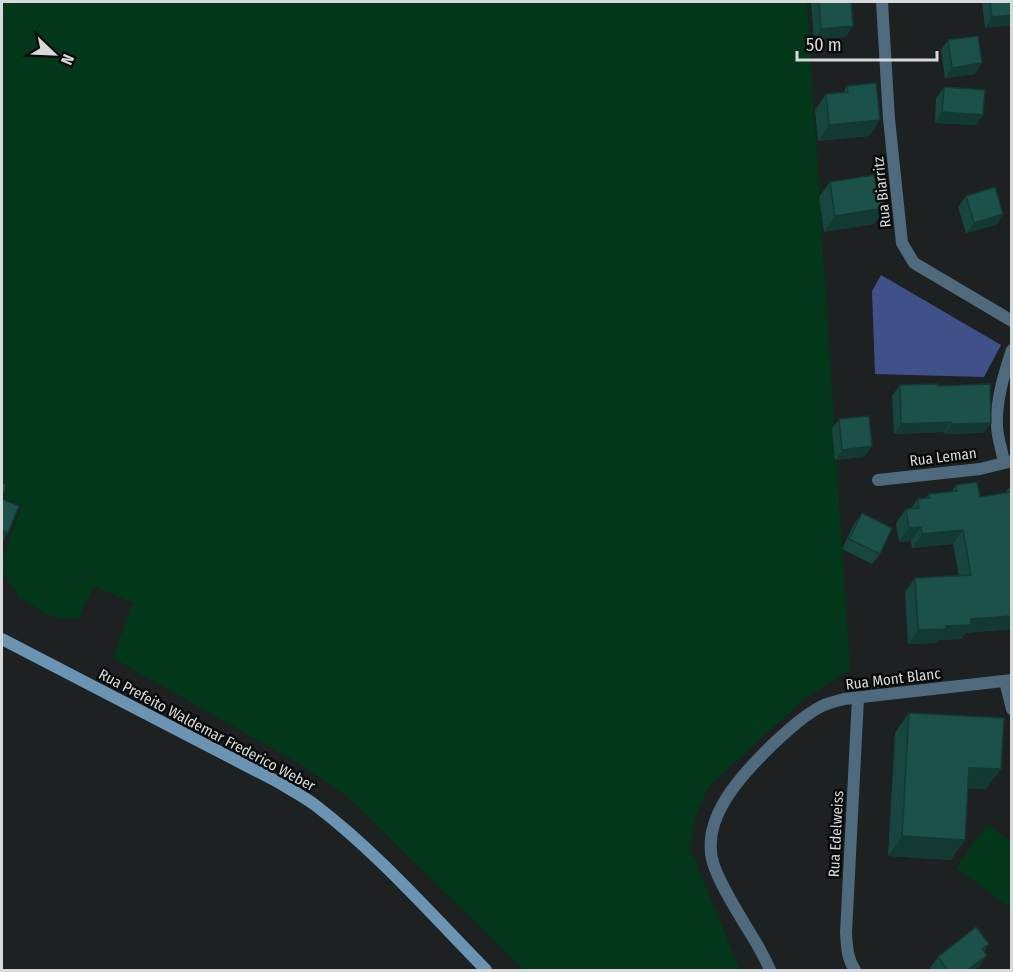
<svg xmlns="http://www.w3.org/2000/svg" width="1013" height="972" font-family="'Fira Sans Condensed',sans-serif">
<rect width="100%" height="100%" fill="#1d2121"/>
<!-- green -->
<g fill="#02371a">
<polygon points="2,2 807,2 850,669 803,700 709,786 695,818 690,848 740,970 524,970 350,799 303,766 113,658 133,603 94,586 78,619 57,619 20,599 2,571 2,560 22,505 2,497"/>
<polygon points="987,824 1011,842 1011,908 956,868"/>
</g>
<!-- water -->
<polygon fill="#40518a" points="881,275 1001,345 984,377 875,374 872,291"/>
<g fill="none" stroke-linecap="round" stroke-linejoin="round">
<!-- minor -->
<g stroke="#506a7d" stroke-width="12">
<polyline points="882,2 889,119 902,243 914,263 1012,321"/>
<path d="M1004,462C1002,450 997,437 997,425C996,400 1004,374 1012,350"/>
<polyline points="878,480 980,469 1012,461"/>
<polyline points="1005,681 1012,709"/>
<path d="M770,970C767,962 762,954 758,946C743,920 725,895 714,866C698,819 742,775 772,745C787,731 804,715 822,706C829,703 837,701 844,699L1012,680"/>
<path d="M855,970C847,959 847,946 846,933L858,698"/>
</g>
<!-- secondary -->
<path stroke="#6a94b2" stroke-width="12" d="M2,639L276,781C289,789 303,796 315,805C378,853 431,914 486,970"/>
</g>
<!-- wall -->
<g fill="#17463f">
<polygon points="811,2 851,2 845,37 814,39"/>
<polygon points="982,2 1011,2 1011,63 1010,25 985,28"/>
<polygon points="948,40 975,74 945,78 941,50"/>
<polygon points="847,86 880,120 869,136 818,141 815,110 826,94 843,93"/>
<polygon points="944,87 983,115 976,125 935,123 936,98"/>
<polygon points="830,182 876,187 885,208 874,224 824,232 819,197"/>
<polygon points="966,196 1003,214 996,225 966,233 958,207"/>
<polygon points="900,385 938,386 991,423 983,433 944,434 944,432 894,434 892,396"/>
<polygon points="839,419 864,457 835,460 832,429"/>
<polygon points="956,485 980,497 1005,493 1011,485 1011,629 965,633 961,639 938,640 936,643 908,644 905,592 915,578 959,576 953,544 912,548 911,541 899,542 896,523 906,509 911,508 918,499 926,498 929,494 952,491"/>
<polygon points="862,513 880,554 872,564 842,549 854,524"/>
<polygon points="909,713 986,789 968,788 951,860 888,856 895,733"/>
<polygon points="989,944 984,951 980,966 974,970 933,970 930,968 938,957"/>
</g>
<!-- shaded-wall -->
<g fill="#133933">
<polygon points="1011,15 1011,22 1010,25 985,28 992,17"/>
<polygon points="853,26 845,37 814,39 821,29"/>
<polygon points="982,63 975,74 945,78 952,68"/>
<polygon points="942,112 983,115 976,125 935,123"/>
<polygon points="880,120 869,136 818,141 829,125"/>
<polygon points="885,208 874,224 824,232 835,216"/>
<polygon points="1003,214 996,225 966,233 974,223"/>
<polygon points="951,422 944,432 894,434 901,424"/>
<polygon points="991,423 983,433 944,434 951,424"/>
<polygon points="872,446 864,457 835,460 842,450"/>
<polygon points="921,527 911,541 899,542 909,528"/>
<polygon points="2,530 8,533 2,543"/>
<polygon points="963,530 953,544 912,548 922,534"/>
<polygon points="1011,616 1011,629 965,633 961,639 938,640 936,643 908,644 918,630 946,626 971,619"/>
<polygon points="969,768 1001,769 986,789 955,788"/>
<polygon points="902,836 965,840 951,860 888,856"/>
<polygon points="987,955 980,966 974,970 968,970"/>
</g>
<!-- building -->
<g fill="#1b5149" stroke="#133933" stroke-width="1.5">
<polygon points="819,2 851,2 853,26 821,29"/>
<polygon points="990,2 1011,2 1011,15 992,17"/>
<polygon points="978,36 982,63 952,68 948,40"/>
<polygon points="876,83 880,120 829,125 826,94 848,92 847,86"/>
<polygon points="944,87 985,90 983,115 942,112"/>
<polygon points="874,175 876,187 881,186 885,208 835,216 830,182"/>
<polygon points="995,187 1003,214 974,223 966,196"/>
<polygon points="938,384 938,386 990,384 991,423 951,424 951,422 901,424 900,385"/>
<polygon points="869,416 872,446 842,450 839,419"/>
<polygon points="977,482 980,497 1011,492 1011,616 971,619 971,625 946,626 946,629 918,630 915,578 971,575 963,530 922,534 921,527 909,528 906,509 919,508 918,499 930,498 929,494 957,491 956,485"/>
<polygon points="2,483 6,485 2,496"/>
<polygon points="2,499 19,506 8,533 2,530"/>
<polygon points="862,513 892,528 880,554 849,539"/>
<polygon points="909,713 1004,718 1001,769 969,768 965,840 902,836"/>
<polygon points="976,927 989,944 982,949 987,955 968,970 948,970 938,957"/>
</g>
<g text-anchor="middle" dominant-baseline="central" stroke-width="5" stroke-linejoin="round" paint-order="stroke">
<!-- street labels -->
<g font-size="15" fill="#d7d9da" stroke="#090a0a">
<text transform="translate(882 192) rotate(-96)">Rua Biarritz</text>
<text transform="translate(943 457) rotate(-7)">Rua Leman</text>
<text transform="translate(893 679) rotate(-7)">Rua Mont Blanc</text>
<text transform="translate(207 730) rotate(28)">Rua Prefeito Waldemar Frederico Weber</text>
<text transform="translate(836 834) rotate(-87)">Rua Edelweiss</text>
</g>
</g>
<!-- border -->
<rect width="1013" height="972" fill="none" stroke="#d7d9da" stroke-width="6"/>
<!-- north arrow -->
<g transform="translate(54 54) rotate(113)" stroke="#090a0a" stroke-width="4.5" paint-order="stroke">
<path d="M0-4.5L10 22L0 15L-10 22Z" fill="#d7d9da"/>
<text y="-9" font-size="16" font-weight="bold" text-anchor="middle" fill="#d7d9da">N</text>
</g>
<!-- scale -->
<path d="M797 51v9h140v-9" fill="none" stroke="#d7d9da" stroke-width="3"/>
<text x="806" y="51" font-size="18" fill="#d7d9da" stroke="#090a0a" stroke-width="4.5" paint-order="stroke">50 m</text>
</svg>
